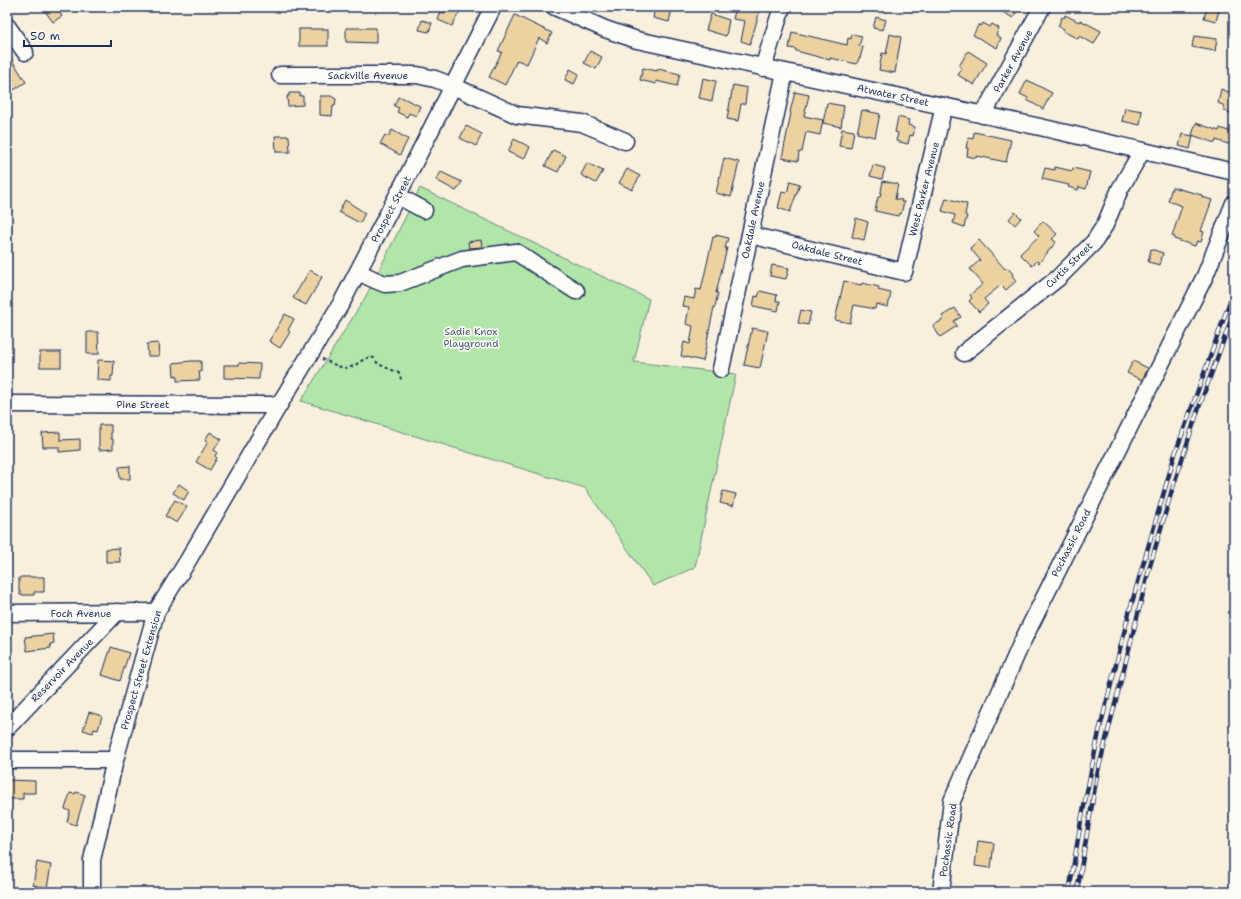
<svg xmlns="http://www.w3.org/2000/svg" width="1241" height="899" font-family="'Shantell Sans',sans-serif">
<rect width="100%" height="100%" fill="#f8efdd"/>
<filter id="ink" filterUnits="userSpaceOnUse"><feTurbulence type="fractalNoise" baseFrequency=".025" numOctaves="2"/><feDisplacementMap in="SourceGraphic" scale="8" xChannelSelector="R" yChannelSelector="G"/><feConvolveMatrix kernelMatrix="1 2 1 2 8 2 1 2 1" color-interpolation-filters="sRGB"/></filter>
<g filter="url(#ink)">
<!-- green -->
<polygon fill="#b1e6a8" stroke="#668a83" points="420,188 649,299 634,362 736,374 695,567 653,586 585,488 301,401 366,296"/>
<!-- building -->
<g fill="#ebd2a0" stroke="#1b2f5e">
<polygon points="42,7 56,7 62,16 53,22"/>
<polygon points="448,7 452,7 460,11 452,26 438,20 441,12 445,13"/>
<polygon points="655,7 672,9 669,22 653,18"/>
<polygon points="736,7 761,7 750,44 741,41 745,21 733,19"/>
<polygon points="994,7 1019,7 1013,18"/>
<polygon points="1207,7 1220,7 1216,21 1204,18"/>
<polygon points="711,14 729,20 726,36 706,30"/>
<polygon points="515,15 552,33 547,43 539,38 527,64 517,60 505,85 489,77 502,52 498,51"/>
<polygon points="1065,15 1079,22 1080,20 1101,31 1094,44 1079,36 1078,39 1063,31 1064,29 1058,26 1062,17 1064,18"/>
<polygon points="876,17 886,20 883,30 873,28"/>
<polygon points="422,20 432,23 429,32 419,30"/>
<polygon points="983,23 990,27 992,24 999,28 996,35 1001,38 997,48 973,35 979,24 981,26"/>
<polygon points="346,28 376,28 376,43 346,42"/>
<rect x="299" y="29" width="29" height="17"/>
<polygon points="792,32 847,45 848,38 851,39 852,34 862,36 859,46 863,47 860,58 859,58 857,64 830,58 830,60 796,51 796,49 789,48"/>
<polygon points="890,34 901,37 895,73 879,70 882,53 886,54"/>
<polygon points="1194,36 1217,39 1215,51 1192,47"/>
<polygon points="590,51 602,57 596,69 584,63"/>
<polygon points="968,51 987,63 974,85 958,75 962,68 959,66"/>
<polygon points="7,52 26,82 14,90 7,80"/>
<polygon points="643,68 657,71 658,69 680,74 677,86 656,81 656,84 640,80"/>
<polygon points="570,69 579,74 574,84 565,80"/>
<polygon points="703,78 716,81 712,101 699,98"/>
<polygon points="1027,80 1052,93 1043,109 1027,100 1028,98 1020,94"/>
<polygon points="733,85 747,88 745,104 741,104 738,121 727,119"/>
<polygon points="1234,86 1234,115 1223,110 1225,106 1218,103 1221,89 1231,93"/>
<polygon points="795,92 809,95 804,116 823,120 820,135 806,132 802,152 799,152 798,161 782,158 791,113 790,112"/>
<polygon points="289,93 300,93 300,96 303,96 303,105 288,106 287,96 289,96"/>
<polygon points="320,96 331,96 336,99 335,106 333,106 332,116 320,115"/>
<polygon points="398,97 400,98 401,97 420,106 416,116 409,113 407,117 397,112 399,108 394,106"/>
<polygon points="827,103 844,106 841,127 823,123"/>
<polygon points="1125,108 1142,111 1140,125 1122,121"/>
<polygon points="862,110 880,114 875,137 857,133"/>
<polygon points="898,117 909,120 908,125 915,127 913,136 910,135 908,144 896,141 898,133 895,132"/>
<polygon points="1196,123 1219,131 1220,128 1234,133 1234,146 1216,140 1215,143 1192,135"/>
<polygon points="466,126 482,134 476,146 460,138"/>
<polygon points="842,129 854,131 851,148 839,146"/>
<polygon points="392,130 408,139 400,155 380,144 385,135 388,137"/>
<polygon points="974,132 1011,140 1006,162 977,156 976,158 967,156 968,148 966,148 968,138 973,139"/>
<polygon points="1182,134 1193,136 1190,149 1179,146"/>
<polygon points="275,136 289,136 290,152 276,152"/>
<polygon points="514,139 530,147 524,159 508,152"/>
<polygon points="553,150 566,156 558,172 545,166"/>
<polygon points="724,158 739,162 731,197 716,193"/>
<polygon points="587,163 603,171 596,183 581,175"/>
<polygon points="873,165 885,168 882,179 870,176"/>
<polygon points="1055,167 1072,171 1073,168 1090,172 1086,189 1079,187 1078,190 1068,187 1069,185 1042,179 1045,168 1055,170"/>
<polygon points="627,169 640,176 632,190 619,183"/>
<polygon points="441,172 462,182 456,191 436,180"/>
<polygon points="790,181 800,184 790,212 778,208 782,192 787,193"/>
<polygon points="883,181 898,184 895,199 902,200 901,202 904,202 901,214 899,214 898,216 875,211 878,197 880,197"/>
<polygon points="1172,187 1202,195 1202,197 1212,200 1201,231 1204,232 1201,242 1197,241 1195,246 1174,239 1175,237 1172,236 1182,206 1168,201"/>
<polygon points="946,198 967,204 965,215 967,216 964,227 953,223 955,215 942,211"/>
<polygon points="345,200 365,213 360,223 339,212"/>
<polygon points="1015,212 1021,218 1015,225 1009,219"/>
<polygon points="856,218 868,222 864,240 852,237"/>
<polygon points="1043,221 1057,234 1052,239 1056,242 1039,263 1037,261 1032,266 1020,254 1039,236 1034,231"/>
<polygon points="716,235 728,238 725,248 727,248 716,293 718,293 715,307 714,307 703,361 681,356 684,342 690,344 693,326 686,324 689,307 682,306 684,297 694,299 696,289 701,290 713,237 716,237"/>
<polygon points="481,240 482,247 469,248 468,242"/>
<polygon points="979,240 1005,269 1007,267 1013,274 1012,275 1016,281 1006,290 1001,285 984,299 988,304 979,312 969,301 972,298 970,295 983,284 970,269 980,260 970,248"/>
<polygon points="1151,249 1163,253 1160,265 1148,262"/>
<polygon points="772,265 789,268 786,279 770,276"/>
<polygon points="310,270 322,277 306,305 293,298"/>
<polygon points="844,281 861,285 862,283 879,287 878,290 891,293 888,307 876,304 875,309 854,305 850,323 835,320"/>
<polygon points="760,291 777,295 776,301 780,301 778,311 753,306 755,296 758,297"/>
<polygon points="955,308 961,317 954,321 957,326 940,337 933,326 944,319 942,316"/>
<polygon points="801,310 811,312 808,325 798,323"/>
<polygon points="285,314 294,319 288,330 290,332 280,348 269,341"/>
<polygon points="752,328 768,331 760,368 744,365"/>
<polygon points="87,332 98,332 99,354 87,354"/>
<polygon points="158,343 159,356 148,356 147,344"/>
<rect x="40" y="352" width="21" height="15"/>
<polygon points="98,360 114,361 113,376 111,376 111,381 97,380"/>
<polygon points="191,361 201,361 201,372 199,372 200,380 177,381 177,375 174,376 173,363"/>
<polygon points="1133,361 1148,368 1142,380 1127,373"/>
<polygon points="239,363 260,364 259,379 224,378 224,365 239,365"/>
<polygon points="99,425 111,425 111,439 113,439 113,449 99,450"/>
<polygon points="60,432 60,440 80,439 80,450 59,452 59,447 43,447 42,433"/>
<polygon points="210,432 221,439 214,450 217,452 215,456 217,458 210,470 196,462 208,442 205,440"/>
<polygon points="130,466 130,479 120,479 119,467"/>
<polygon points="179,484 189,491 184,500 173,493"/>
<polygon points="723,491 736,494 733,506 720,503"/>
<polygon points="175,500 187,507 177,523 165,516"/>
<polygon points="119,548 120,562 106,562 106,549"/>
<polygon points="21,577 44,577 44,592 34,592 34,595 20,595 20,591 19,591 19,578"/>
<polygon points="53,634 54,643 50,644 51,648 27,651 25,637"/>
<polygon points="111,647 129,653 120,681 102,675"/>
<polygon points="89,712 102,716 98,730 94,729 93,733 83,730"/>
<polygon points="7,780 35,781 35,793 23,793 23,799 7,799"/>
<polygon points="76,792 85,795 76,825 67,822 70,811 65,809 70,793 75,794"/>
<polygon points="978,841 994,843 991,868 975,866"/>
<polygon points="37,862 51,865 47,888 33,885"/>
</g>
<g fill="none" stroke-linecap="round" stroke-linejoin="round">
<defs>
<g id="minor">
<polyline points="555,7 605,29 637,40 1040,127 1234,172"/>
<polyline points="7,26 25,52"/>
<polyline points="763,68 782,7"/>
<polyline points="280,75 417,75 435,79 453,86 517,115 582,123 625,141"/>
<polyline points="983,115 1042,7"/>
<polyline points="398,196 424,210"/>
<polyline points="750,235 904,272 944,106"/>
<polyline points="358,272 375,280 385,284 400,283 462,259 516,252 576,291"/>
<polyline points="964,353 1058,278 1094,242 1105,225 1120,189 1142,151"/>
<polyline points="721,369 785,72"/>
<polyline points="7,404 279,405"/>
<polyline points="7,613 156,612"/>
<polyline points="7,728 117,612"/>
<polyline points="7,760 115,760"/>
<polyline points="92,892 92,860 115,760 156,612 187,562 279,405 342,302 407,177 493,7"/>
<polyline points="941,892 952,801 1022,642 1205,276 1234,203"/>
</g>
</defs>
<!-- minor casing -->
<use href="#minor" stroke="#1b2f5e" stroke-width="19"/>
<!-- path -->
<path stroke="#1b2f5e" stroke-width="2" stroke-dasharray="3 3" stroke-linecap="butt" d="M322,359C330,362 339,368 347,368C357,367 364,355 374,358L378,364L399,373L402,382"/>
<!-- minor -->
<use href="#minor" stroke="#fdfcf7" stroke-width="16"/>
<defs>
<g id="rail">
<polyline points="1069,892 1081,821 1099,732 1129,613 1175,454 1234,290"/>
<polyline points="1077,892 1097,775 1150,566 1172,490 1198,410 1234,312"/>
</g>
</defs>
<!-- rail casing -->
<use href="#rail" stroke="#1b2f5e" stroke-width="4.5"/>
<!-- rail -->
<use href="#rail" stroke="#fdfcf7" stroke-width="3" stroke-dasharray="9" stroke-linecap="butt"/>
</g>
</g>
<g text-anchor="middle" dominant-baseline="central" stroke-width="3.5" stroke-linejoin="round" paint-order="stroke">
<!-- street labels -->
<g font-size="10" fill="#1b2f5e" stroke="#fdfcf7">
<text transform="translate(1013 61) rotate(-61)">Parker Avenue</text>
<text x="368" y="75">Sackville Avenue</text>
<text transform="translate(893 95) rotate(12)">Atwater Street</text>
<text transform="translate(924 189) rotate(-76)">West Parker Avenue</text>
<text transform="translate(391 209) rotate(-62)">Prospect Street</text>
<text transform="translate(753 220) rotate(-78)">Oakdale Avenue</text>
<text transform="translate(827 253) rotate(14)">Oakdale Street</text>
<text transform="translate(1069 265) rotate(-44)">Curtis Street</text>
<text x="143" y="404">Pine Street</text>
<text transform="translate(1071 543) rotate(-63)">Pochassic Road</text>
<text x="81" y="613">Foch Avenue</text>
<text transform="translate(62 670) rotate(-46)">Reservoir Avenue</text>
<text transform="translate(141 670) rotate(-74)">Prospect Street Extension</text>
<text transform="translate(948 840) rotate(-82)">Pochassic Road</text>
</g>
<!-- park labels -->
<g font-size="10" fill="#405d70" stroke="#fdfcf7">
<text x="471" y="331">Sadie Knox<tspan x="471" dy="12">Playground</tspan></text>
</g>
</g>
<!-- margin -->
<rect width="1241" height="899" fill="none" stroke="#fdfcf7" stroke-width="24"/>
<rect x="12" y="12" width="1217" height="875" fill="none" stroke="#1b2f5e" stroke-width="1.5" filter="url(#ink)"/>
<!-- scale -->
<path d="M24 40v6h87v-6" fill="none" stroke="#1b2f5e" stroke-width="2"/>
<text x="30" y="40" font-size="12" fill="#1b2f5e" stroke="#fdfcf7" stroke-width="3" paint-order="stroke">50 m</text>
</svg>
